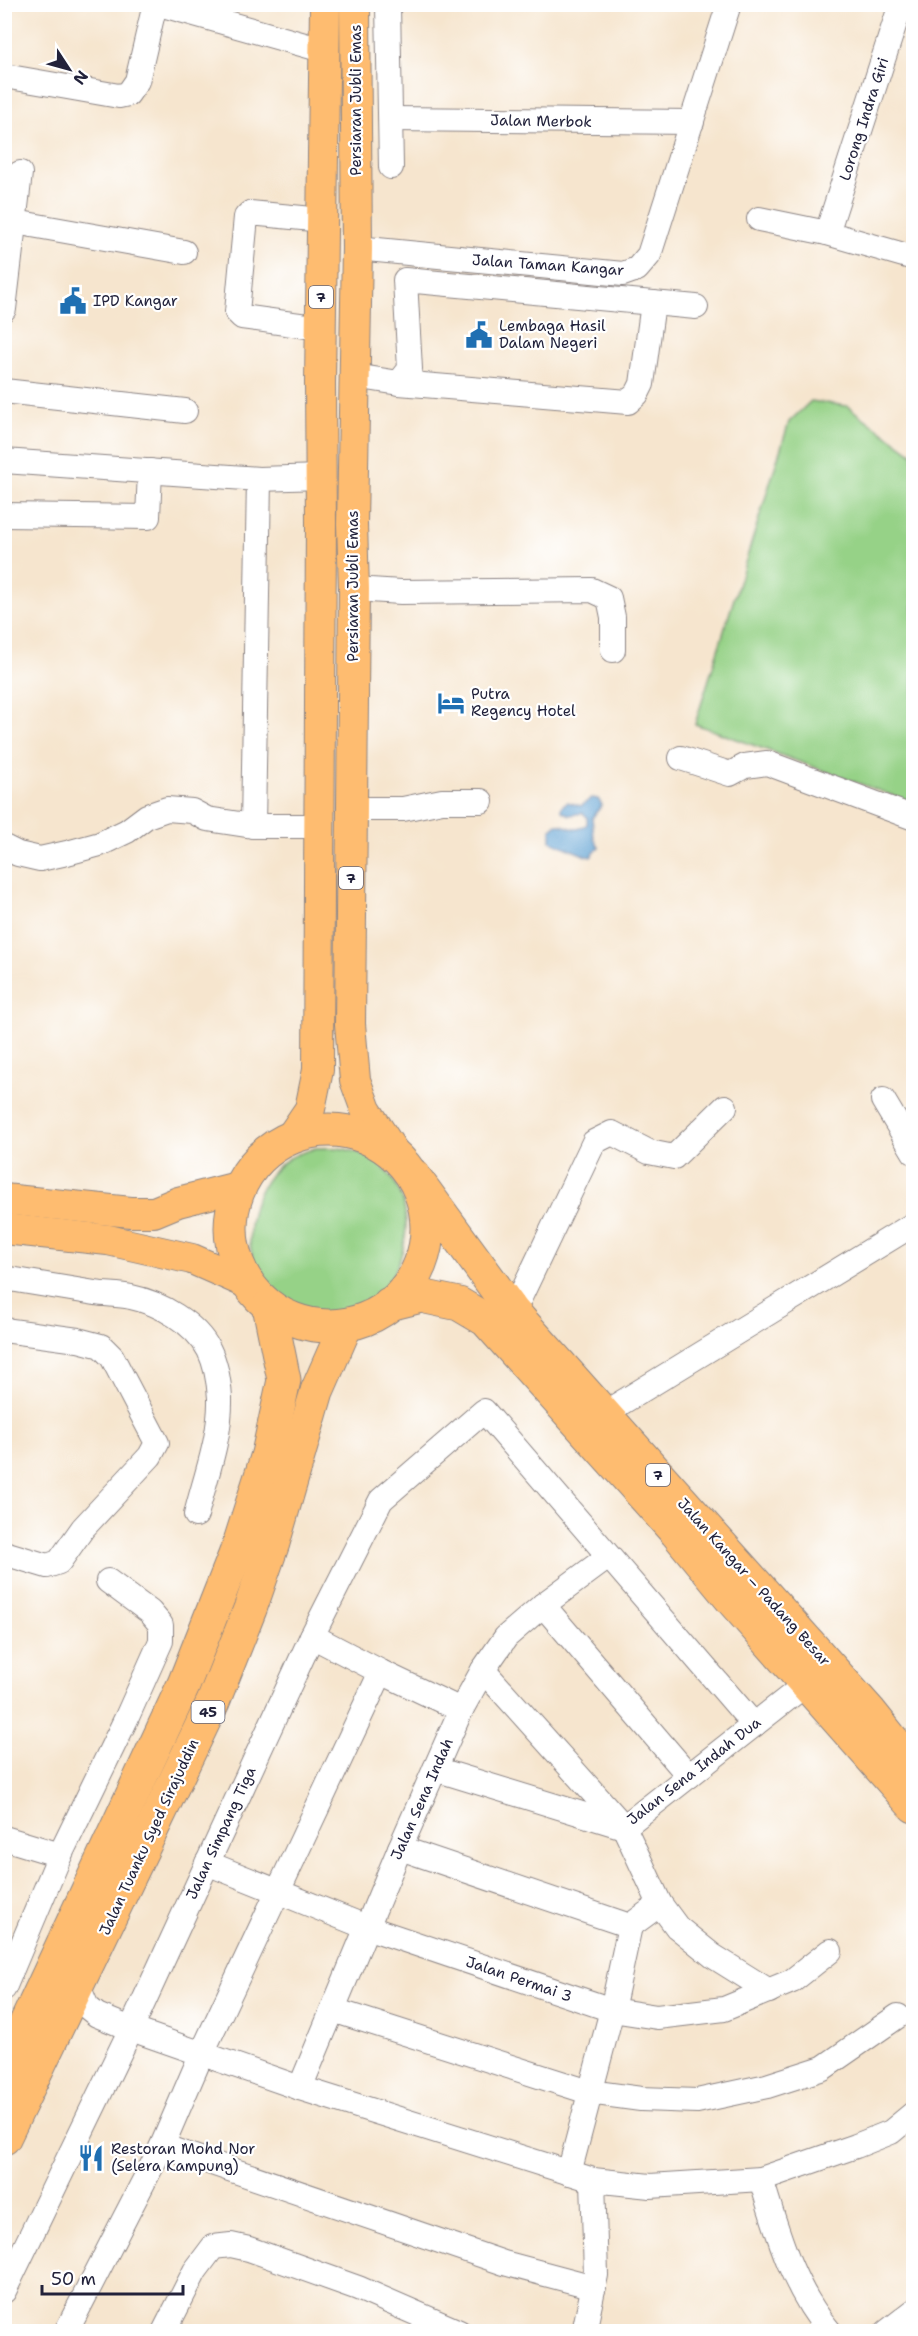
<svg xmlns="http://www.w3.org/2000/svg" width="918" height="2336" font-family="'Shantell Sans',sans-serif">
<rect width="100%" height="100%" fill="#fff"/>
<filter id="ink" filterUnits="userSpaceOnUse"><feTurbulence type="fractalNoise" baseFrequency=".0167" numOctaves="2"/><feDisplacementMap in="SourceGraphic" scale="12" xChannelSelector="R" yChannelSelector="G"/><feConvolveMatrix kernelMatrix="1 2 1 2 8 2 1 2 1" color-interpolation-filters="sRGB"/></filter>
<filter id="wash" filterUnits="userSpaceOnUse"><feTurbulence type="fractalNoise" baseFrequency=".008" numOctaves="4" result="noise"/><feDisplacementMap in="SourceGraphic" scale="24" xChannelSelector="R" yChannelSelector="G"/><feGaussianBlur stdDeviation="1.35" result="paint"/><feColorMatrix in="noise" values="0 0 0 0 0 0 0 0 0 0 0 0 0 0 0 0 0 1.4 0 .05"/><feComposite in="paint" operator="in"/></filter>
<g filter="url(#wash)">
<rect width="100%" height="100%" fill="#f6e5ce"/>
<!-- green -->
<g fill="#96d287" stroke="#5c7a61" stroke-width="1.5">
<polygon points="811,401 847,406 913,454 913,803 695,724 789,422"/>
<path d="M316,1148C325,1148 335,1147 344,1149C444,1167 414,1324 317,1314C301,1313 285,1305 274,1292C270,1288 266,1283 262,1279C237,1241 252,1180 290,1158C298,1153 308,1151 316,1148Z"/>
</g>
<!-- water -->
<path fill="#5ea1d2" stroke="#406286" stroke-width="1.5" d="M592,798L598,799L602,805L592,818L594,838L599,847L591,857L586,856L551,841V829L557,824C570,826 576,834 587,824V817L583,813L570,815L563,812L561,809L564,804L568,802L581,806Z"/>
</g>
<g filter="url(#ink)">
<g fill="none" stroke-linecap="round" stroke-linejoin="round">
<defs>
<g id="minor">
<polyline points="159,4 326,51"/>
<polyline points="388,4 391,167"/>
<polyline points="4,76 119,96 128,94 137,81 155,4"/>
<polyline points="391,119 692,122"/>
<polyline points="759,219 827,233 914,258"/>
<polyline points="15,222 184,252"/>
<polyline points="827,233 901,4"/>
<polyline points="357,248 623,274 637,269 649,255 729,4"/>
<polyline points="4,309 20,173"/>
<polyline points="321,328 242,317 237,312 246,217 250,213 323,220"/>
<polyline points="355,376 399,383 410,369 405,280 696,307"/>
<polyline points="399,383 628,402 637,394 642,384 653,303"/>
<polyline points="4,391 185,411"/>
<polyline points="4,461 259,479 320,477"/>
<polyline points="4,515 148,517 150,471"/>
<polyline points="354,589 401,592 592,590 609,598 613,617 613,650"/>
<polyline points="681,758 730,774 745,766 767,763 914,818"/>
<polyline points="352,809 403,809 442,801 481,801"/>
<polyline points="253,826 259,479"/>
<polyline points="4,847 18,854 40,859 67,853 100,844 127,831 147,816 167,809 192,811 207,819 253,826 319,826"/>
<polyline points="883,1100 914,1152"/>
<path d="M4,1278C35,1283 65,1288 95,1293C107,1295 119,1294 131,1297C160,1303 195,1323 209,1350C216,1364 219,1383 220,1398C221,1437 205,1478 196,1515"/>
<polyline points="513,1312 594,1142 612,1133 649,1152 674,1157 725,1107"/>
<polyline points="4,1330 78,1340 101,1346 112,1357 157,1443 150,1456 83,1528 59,1562 47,1566 4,1553"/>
<polyline points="603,1414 914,1224"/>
<polyline points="543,1605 689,1776"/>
<polyline points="312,1636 381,1672 461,1710"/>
<polyline points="483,1670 624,1827 660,1904 677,1927 713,1956 769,1991"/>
<polyline points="435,1769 624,1827"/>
<polyline points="624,1827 806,1684"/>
<polyline points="4,1838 60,1855"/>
<polyline points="400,1848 630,1926"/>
<polyline points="207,1863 366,1927 612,2010 657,2017 724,2009 792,1981 830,1951"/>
<polyline points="78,1986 87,2007 97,2015 131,2029 300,2088 593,2180 650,2186 761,2179 856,2146 891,2132 914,2113"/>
<polyline points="4,1988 60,1855 127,1717 161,1641 161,1625 150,1612 108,1581"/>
<polyline points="333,2010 589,2092 641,2099 697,2101 767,2086 823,2068 898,2016"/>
<polyline points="300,2088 400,1848 461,1710 483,1670 506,1637 543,1605 608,1557"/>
<polyline points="162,2146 504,2263 594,2287"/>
<polyline points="569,2173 612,2010 630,1926 660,1904"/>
<path d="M761,2179C777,2232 793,2289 830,2332"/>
<polyline points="4,2291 131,2029 312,1636 381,1500 484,1411 754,1725"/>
<polyline points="66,2332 162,2146 202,2053 381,1672"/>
<polyline points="164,2332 195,2271 213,2247 231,2245 249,2249 358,2288 459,2332"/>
<polyline points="584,2332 596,2275 593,2180"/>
<polyline points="887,2332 914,2311"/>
</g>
<g id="major">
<polyline points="355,4 357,248 352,524 354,589 350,1024 355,1080 366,1110 396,1156"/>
<polyline points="291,1137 310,1109 318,1070 321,523 320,383 325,4"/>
<polyline points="4,1199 131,1212 154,1212 178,1202 241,1186"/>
<polyline points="4,1229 108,1240 192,1259 249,1284"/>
</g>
<g id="highway">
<circle cx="329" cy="1228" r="98"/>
<polyline points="413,1175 513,1312 870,1712 914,1767"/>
<polyline points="389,1304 421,1296 459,1304 486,1320 676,1532 732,1600 914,1806"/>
<polyline points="4,2070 184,1684 239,1545 268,1454 284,1380 269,1306"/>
<polyline points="4,2138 213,1702 250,1609 273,1543 317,1391 346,1325"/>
</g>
</defs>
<!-- minor casing -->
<use href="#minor" stroke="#8c8484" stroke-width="26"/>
<!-- major casing -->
<use href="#major" stroke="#8c8484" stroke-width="32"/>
<!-- highway casing -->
<use href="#highway" stroke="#8c8484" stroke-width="35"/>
<!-- minor -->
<use href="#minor" stroke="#fff" stroke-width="24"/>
<!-- major -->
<use href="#major" stroke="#febc70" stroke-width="30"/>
<!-- highway -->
<use href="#highway" stroke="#febc70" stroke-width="33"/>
</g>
</g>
<!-- icons -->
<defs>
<symbol id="civic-bare" viewBox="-9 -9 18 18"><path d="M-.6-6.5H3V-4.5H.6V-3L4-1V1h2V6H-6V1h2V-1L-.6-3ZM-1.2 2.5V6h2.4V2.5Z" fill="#1f6fb2" stroke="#fff" stroke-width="2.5" paint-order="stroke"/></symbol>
<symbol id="hotel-bare" viewBox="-9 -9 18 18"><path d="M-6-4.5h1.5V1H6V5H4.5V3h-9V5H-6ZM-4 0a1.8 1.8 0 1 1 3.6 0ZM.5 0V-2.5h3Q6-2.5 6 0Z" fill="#1f6fb2" stroke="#fff" stroke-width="2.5" paint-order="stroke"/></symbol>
<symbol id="restaurant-bare" viewBox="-9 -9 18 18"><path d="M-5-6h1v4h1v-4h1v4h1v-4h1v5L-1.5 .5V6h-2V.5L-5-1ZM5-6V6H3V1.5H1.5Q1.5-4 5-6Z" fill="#1f6fb2" stroke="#fff" stroke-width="2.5" paint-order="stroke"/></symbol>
</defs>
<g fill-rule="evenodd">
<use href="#civic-bare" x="54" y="282" width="38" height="38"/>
<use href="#civic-bare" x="460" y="316" width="38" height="38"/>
<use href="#hotel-bare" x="432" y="684" width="38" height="38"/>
<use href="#restaurant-bare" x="72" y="2139" width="38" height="38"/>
</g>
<g text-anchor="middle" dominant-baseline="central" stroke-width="4.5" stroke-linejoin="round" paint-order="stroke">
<!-- shield labels -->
<g fill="#fff" stroke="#646476" stroke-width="1.5">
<rect x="309" y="286" width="24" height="22" rx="4.5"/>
<rect x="339" y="867" width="24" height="22" rx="4.5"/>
<rect x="646" y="1464" width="24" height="22" rx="4.5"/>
<rect x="191.5" y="1701" width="33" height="22" rx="4.5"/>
</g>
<g font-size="14" font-weight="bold" fill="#22223b">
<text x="321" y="297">7</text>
<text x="351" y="878">7</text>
<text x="658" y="1475">7</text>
<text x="208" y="1712">45</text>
</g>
<!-- street labels -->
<g font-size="15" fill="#22223b" stroke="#fff">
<text transform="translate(356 100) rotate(-90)">Persiaran Jubli Emas</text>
<text transform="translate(864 119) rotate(-72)">Lorong Indra Giri</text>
<text transform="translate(541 121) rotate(1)">Jalan Merbok</text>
<text transform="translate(548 265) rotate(4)">Jalan Taman Kangar</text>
<text transform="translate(353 586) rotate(-90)">Persiaran Jubli Emas</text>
<text transform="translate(754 1582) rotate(48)">Jalan Kangar – Padang Besar</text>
<text transform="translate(694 1771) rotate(-38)">Jalan Sena Indah Dua</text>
<text transform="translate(422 1799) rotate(-66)">Jalan Sena Indah</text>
<text transform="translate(221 1833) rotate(-65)">Jalan Simpang Tiga</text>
<text transform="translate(149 1837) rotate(-65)">Jalan Tuanku Syed Sirajuddin</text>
<text transform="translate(519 1979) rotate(19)">Jalan Permai 3</text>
</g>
<!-- poi labels -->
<g font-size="15" fill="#22223b" stroke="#fff" text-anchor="start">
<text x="93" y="301">IPD Kangar</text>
<text x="499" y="326">Lembaga Hasil<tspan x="499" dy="17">Dalam Negeri</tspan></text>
<text x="471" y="694">Putra<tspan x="471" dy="17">Regency Hotel</tspan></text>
<text x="111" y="2149">Restoran Mohd Nor<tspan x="111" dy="17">(Selera Kampung)</tspan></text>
</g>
</g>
<!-- margin -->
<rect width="918" height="2336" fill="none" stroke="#fff" stroke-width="24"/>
<!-- north arrow -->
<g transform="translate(69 69) rotate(126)" stroke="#ffffff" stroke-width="4.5" paint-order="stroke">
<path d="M0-4.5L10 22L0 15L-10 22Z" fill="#22223b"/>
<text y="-9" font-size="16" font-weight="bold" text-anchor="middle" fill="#22223b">N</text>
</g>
<!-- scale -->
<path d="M42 2285v9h141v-9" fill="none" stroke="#22223b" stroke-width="3"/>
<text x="51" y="2285" font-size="18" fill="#22223b" stroke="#ffffff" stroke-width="4.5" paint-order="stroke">50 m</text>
</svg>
